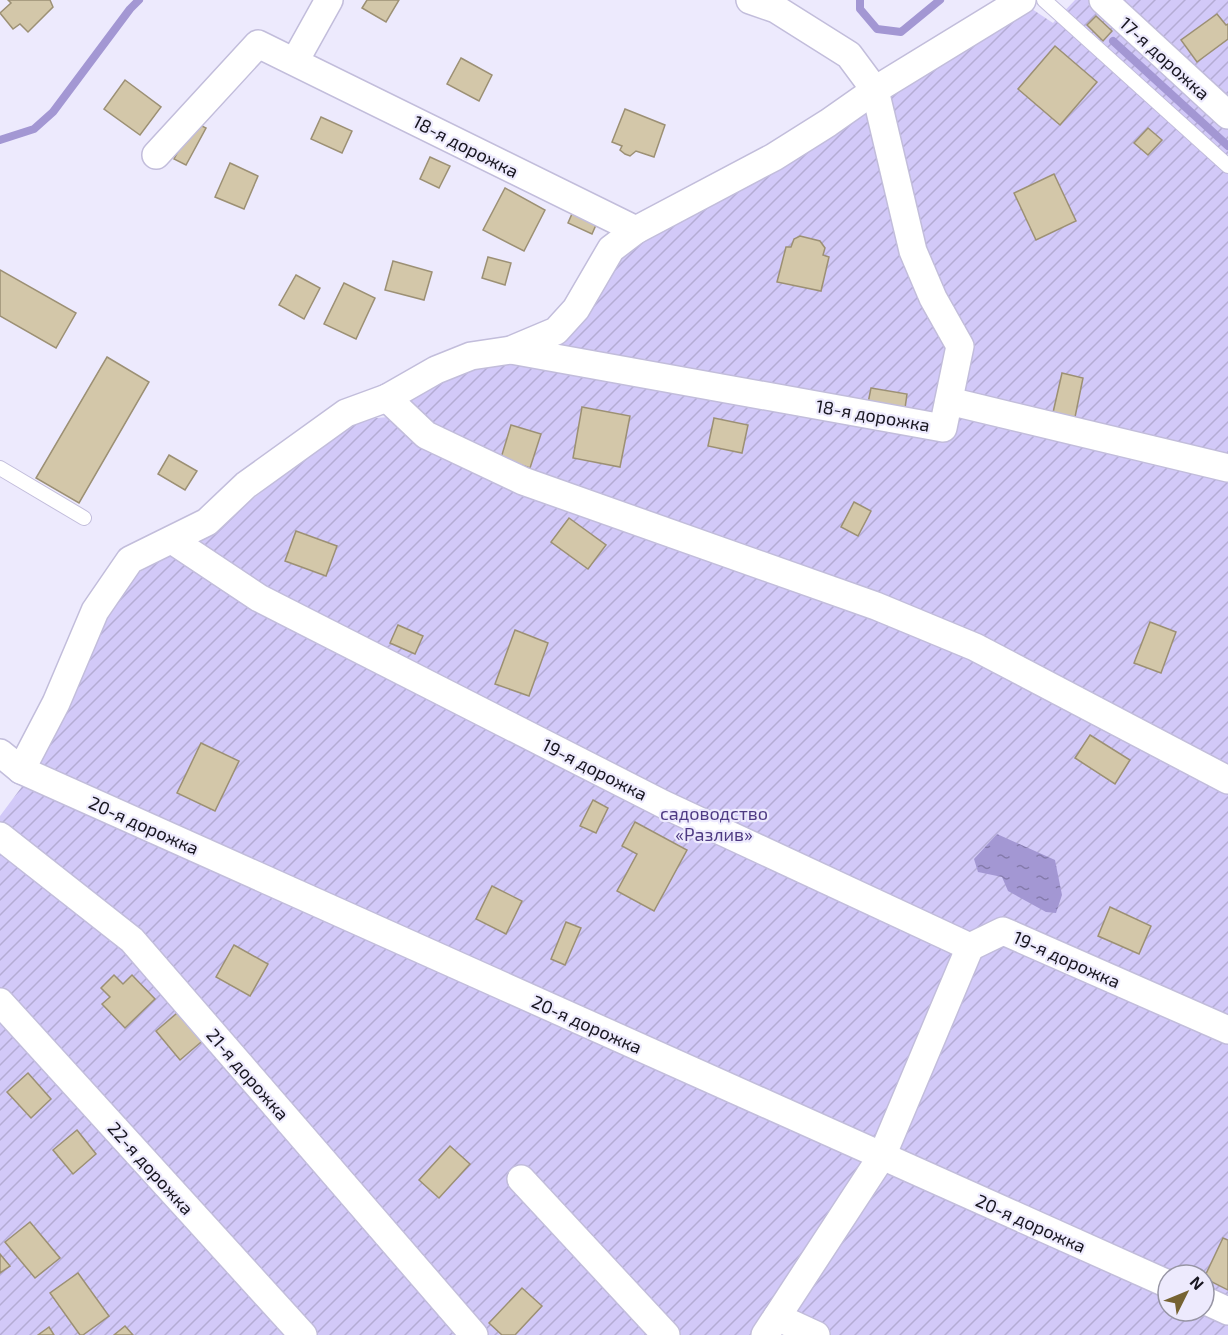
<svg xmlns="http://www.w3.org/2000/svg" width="1228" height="1335" font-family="'Exo 2',sans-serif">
<defs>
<pattern id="garden-furrows" width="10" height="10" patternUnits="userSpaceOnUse" patternTransform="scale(1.5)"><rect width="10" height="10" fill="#d2c9f8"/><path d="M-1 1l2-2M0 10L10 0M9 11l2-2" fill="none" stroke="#b4acd4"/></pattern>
<pattern id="water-ripples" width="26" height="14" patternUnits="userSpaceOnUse" patternTransform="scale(1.5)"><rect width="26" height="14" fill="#a397d3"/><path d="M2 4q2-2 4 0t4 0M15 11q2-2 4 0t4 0" fill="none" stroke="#847aab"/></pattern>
</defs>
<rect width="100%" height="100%" fill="#edeafd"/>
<!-- garden -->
<path fill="url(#garden-furrows)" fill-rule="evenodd" d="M1075,0H1228V1335H0V816L38,765L102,620L138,573L215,529L352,420L389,417L436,363L569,332L623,251L1029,7L1053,23ZM1168,1275H1204V1311H1168Z"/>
<!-- water -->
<polygon fill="url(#water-ripples)" points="997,834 1055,860 1062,895 1056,913 1046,912 1008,891 1002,877 978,872 974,859"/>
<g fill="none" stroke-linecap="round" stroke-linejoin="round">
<!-- stream -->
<g stroke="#a397d3" stroke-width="8">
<polyline points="860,0 860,9 877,29 901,32 940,0"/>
<polyline points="1113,41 1228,146"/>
<polyline points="0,140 34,129 53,112 130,9 139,0"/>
</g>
</g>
<!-- building -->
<g fill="#d3c7a9" stroke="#9c9074" stroke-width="1.5">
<polygon points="8,0 50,0 53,7 28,32 20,24 13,29 0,13 11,3"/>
<polygon points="367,0 399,0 386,22 362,8"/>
<polygon points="1217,14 1226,25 1228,24 1228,39 1197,62 1181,40"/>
<polygon points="1096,16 1112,31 1103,41 1087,25"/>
<polygon points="1055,46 1097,82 1060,125 1018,89"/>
<polygon points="461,58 492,75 479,101 447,84"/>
<polygon points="125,80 161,107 140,135 104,109"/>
<polygon points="625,109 665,125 654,157 636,151 630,156 625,154 620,150 622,146 612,142"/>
<polygon points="321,117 352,131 342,153 311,139"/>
<polygon points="194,122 206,128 186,165 174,159"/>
<polygon points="1148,128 1162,140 1148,155 1134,143"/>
<polygon points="430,157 450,166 439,188 420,179"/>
<polygon points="230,163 258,176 244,209 215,197"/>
<polygon points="1054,174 1076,221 1036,240 1014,193"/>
<polygon points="505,188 545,210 524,251 483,230"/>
<polygon points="575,207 599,218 592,234 568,223"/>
<polygon points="800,236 820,241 825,248 823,255 829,257 821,291 777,282 786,247 791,247 794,239"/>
<polygon points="488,257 511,263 505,285 482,278"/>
<polygon points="393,261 432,272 424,300 385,290"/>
<polygon points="0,270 76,313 56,348 0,316"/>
<polygon points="296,275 320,288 304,319 279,305"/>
<polygon points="344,283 375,298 356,339 324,324"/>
<polygon points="107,357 149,382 79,503 36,478"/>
<polygon points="1062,373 1083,378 1074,422 1052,417"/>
<polygon points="871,388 907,394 904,415 867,408"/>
<polygon points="582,407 630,416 620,467 573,458"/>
<polygon points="714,418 748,425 742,453 708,446"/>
<polygon points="511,425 541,434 530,468 501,458"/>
<polygon points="169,455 197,471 185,490 158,474"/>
<polygon points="854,502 871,511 858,536 841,527"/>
<polygon points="569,518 606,545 588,569 551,542"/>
<polygon points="296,531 337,546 326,576 285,561"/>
<polygon points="1150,622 1176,632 1161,673 1134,663"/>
<polygon points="398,625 423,636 415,654 390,643"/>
<polygon points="515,630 548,643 529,696 495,684"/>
<polygon points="1090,735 1130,760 1115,784 1075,758"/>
<polygon points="201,743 239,761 215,811 177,793"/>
<polygon points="593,800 608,808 596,833 580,826"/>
<polygon points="635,822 687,850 654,911 617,891 637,854 622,846"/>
<polygon points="492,886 522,901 506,934 476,919"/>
<polygon points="1110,907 1151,926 1139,954 1098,936"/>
<polygon points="566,922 581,928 565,965 551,959"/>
<polygon points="234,945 268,964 250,996 216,977"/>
<polygon points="114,975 123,984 132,975 155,999 125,1028 102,1004 110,997 101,988"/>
<polygon points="183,1008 207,1037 180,1060 156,1031"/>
<polygon points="28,1073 51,1099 31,1118 7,1092"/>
<polygon points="77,1130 96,1154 73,1174 53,1150"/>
<polygon points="450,1146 470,1164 439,1198 419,1180"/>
<polygon points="30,1222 60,1258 35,1278 5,1242"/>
<polygon points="1223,1238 1228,1240 1228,1290 1204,1278"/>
<polygon points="0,1254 10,1266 0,1273"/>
<polygon points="78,1273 109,1316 83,1335 80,1335 50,1293"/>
<polygon points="522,1288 542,1306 515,1335 502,1335 489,1323"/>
<polygon points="125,1326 133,1335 114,1335"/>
<polygon points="49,1327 54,1335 38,1335"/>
</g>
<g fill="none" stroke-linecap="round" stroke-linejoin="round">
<defs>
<g id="lane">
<polyline points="1044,0 1228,166"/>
<polyline points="0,468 84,518"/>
</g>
<g id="street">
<polyline points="1103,0 1228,115"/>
<polyline points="295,61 329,0"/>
<polyline points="156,155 258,44 636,230"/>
<polyline points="511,350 943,428 960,346 933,298 913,251 875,90 849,55 776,9 750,0"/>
<polyline points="387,398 426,435 523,481 876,606 975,647 1228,780"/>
<polyline points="949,401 1228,468"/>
<polyline points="172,540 259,598 663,804 970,947 1003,931 1228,1030"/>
<polyline points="0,753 21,770 1168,1284"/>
<polyline points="21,770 56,703 95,611 130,560 207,522 246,485 346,413 387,398 436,370 471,356 511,350 556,331 576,309 611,249 636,230 774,157 828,123 875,90 1022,0"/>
<polyline points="0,836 132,940 474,1335"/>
<polyline points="0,1002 303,1335"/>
<polyline points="521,1179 666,1335"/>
<polyline points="1204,1300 1228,1311"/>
<polyline points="777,1317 816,1335"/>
<polyline points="765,1335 882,1156 970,947"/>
</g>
</defs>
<!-- lane casing -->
<use href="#lane" stroke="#c2bddb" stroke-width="16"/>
<!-- street casing -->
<use href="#street" stroke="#c2bddb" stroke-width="30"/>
<!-- lane -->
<use href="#lane" stroke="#fff" stroke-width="14"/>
<!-- street -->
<use href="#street" stroke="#fff" stroke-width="27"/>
</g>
<g text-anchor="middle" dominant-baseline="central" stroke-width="4.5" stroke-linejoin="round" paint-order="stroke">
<!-- street labels -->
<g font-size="18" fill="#17151f" stroke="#edeafd">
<text transform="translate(1165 58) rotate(42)">17-я дорожка</text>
<text transform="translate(466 146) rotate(27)">18-я дорожка</text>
<text transform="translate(873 415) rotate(10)">18-я дорожка</text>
<text transform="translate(595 769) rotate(27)">19-я дорожка</text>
<text transform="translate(144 825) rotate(24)">20-я дорожка</text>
<text transform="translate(1067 959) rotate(24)">19-я дорожка</text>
<text transform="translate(587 1024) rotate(24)">20-я дорожка</text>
<text transform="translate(248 1074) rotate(49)">21-я дорожка</text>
<text transform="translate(151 1168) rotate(48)">22-я дорожка</text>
<text transform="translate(1031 1223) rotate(24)">20-я дорожка</text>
</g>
<!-- park labels -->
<g font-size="18" fill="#4e3a83" stroke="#edeafd">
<text x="714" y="813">садоводство<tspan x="714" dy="21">«Разлив»</tspan></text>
</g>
</g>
<!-- north arrow -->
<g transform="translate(1186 1293) rotate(47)"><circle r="28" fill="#edeafd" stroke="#9795a4" stroke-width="1.5"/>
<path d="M0-4.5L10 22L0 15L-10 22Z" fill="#766332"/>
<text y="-9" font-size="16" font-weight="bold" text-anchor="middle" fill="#17151f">N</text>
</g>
</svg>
